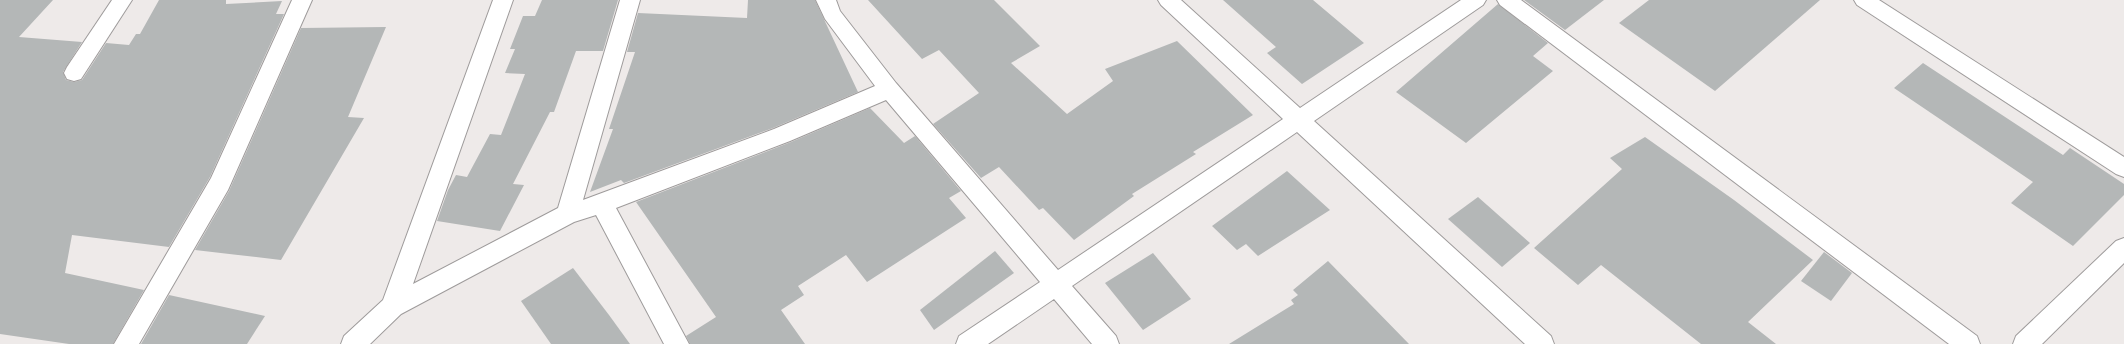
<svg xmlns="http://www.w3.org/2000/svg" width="2124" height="344" font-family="Barlow,sans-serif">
<rect width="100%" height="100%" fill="#eeeae9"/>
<!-- building -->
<g fill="#b4b7b7">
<polygon points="0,0 53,0 19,37 82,42 63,72 66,80 74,82 82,80 106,43 129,45 136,34 140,34 159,0 226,0 226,4 282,1 276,14 284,14 210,177 169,247 72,235 65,273 144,290 113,344 69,344 0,334"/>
<polygon points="542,0 618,0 603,51 576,51 554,112 550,112 513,184 524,185 500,231 437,221 448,190 456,175 467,177 490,134 501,135 525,74 505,73 515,49 510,49 523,16 535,16"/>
<polygon points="748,0 815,0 858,92 773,128 624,183 621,180 590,192 613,129 609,129 635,52 627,52 638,13 747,18"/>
<polygon points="868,0 994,0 1040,46 1011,63 1067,114 1113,81 1105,69 1177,41 1253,115 1193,152 1196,154 1132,194 1134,196 1074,240 1043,208 1039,210 999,167 981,178 933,124 979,93 939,50 922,59"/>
<polygon points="1223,0 1313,0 1364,43 1302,84 1267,53 1276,47"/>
<polygon points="1524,0 1604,0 1565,30"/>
<polygon points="1649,0 1820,0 1715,91 1619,23"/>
<polygon points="1498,4 1548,43 1533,56 1553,71 1466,143 1396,92"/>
<polygon points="386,27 348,117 364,118 281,260 195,250 229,191 301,28"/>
<polygon points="1923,63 2063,155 2070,148 2124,184 2124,195 2073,246 2011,203 2033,182 1894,88"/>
<polygon points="870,108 904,143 915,136 961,191 949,198 966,218 867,282 846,255 798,286 804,295 781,310 805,344 690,344 686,336 716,317 636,202 791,142"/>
<polygon points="1645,137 1734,200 1813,260 1748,322 1776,344 1701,344 1601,265 1578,285 1534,248 1622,169 1610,158"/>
<polygon points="1287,171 1330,210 1258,256 1246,244 1237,250 1212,226"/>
<polygon points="1478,197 1530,243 1502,267 1448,219"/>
<polygon points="995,251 1014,273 934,330 920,310"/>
<polygon points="1824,252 1852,273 1831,301 1801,281"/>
<polygon points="1153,253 1191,299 1143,330 1105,283"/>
<polygon points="1328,261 1409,344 1229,344 1294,304 1291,300 1298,295 1293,290"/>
<polygon points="573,268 609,315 630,344 551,344 521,301"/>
<polygon points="169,295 265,316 247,344 141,344"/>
</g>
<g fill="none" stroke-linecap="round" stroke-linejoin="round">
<defs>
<g id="minor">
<polygon points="112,0 132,0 81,79 74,81 67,79 64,73 67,67"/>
<polygon points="292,0 312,0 228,190 139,344 114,344 211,178"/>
<polygon points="493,0 513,0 413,284 558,208 620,0 640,0 583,200 774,129 875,86 825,19 816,0 836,0 840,11 896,83 1058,270 1283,119 1161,5 1158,0 1181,0 1300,108 1461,0 1486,0 1483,5 1314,121 1551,336 1554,344 1525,344 1297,132 1072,286 1116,336 1119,344 1092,344 1054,299 988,344 956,344 959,336 1040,282 886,100 790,141 616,208 689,344 664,344 596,215 574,222 401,314 370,344 341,344 344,336 383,300"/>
<polygon points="1497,0 1521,0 1977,336 1980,344 1949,344 1500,5"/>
<polygon points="1854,0 1879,0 2124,157 2124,177 2116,174 1857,5"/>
<polygon points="2124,238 2124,263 2042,344 2013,344 2016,336 2116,241"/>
</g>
</defs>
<!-- minor casing -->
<use href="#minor" stroke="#9e9b9b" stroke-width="2"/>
<!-- minor -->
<use href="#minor" fill="#fff" fill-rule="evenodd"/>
</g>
</svg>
